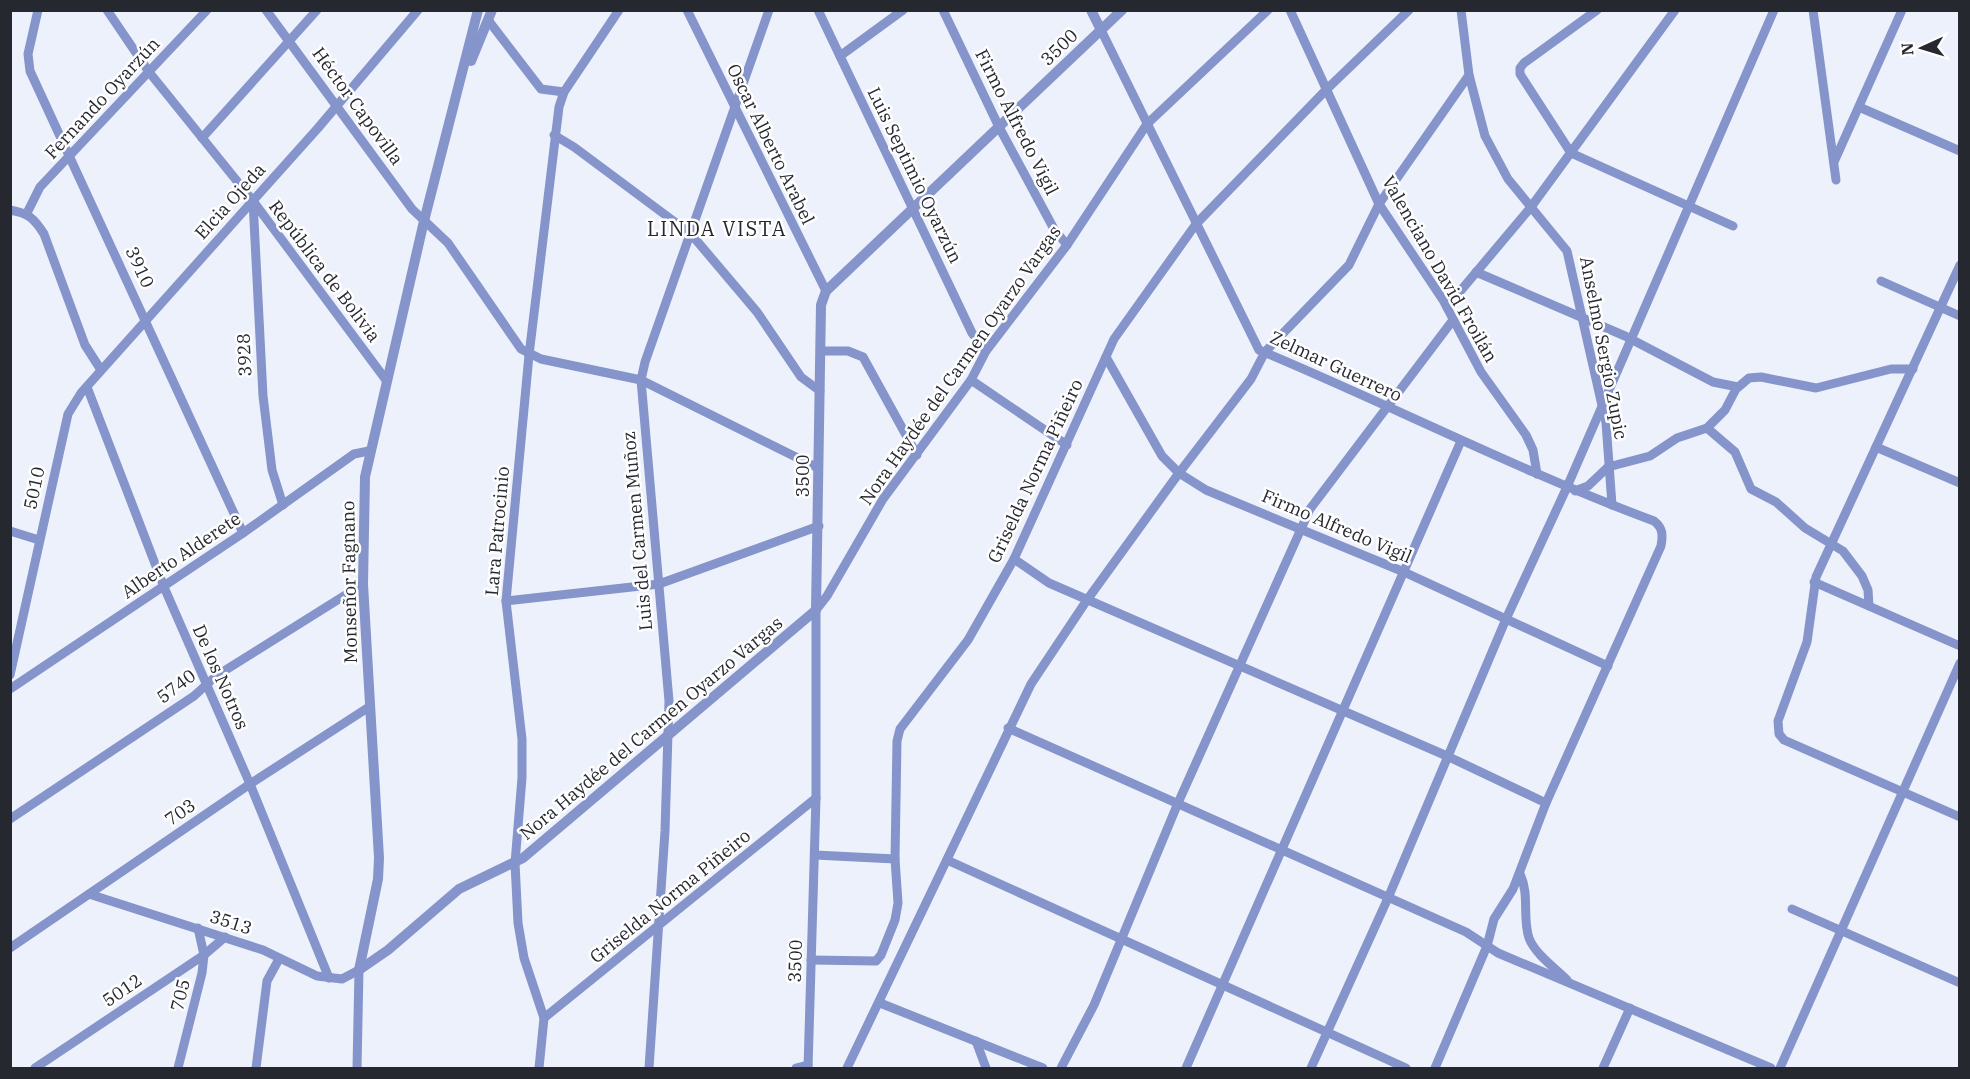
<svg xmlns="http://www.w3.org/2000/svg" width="1970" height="1079" font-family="'IBM Plex Serif',serif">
<rect width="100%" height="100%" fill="#edf1fc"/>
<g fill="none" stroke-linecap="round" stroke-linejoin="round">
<!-- minor -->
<g stroke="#8594ca" stroke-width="9">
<polyline points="38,10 28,54 30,71 243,533"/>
<polyline points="107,10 149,72 253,201 386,380"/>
<polyline points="266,10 412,209 448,243 521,349 541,359 641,380 818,468"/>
<polyline points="687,10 826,291"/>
<polyline points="818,10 972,333 986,351"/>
<polyline points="943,10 999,127 1054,229 1067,245"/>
<polyline points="1290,10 1379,204 1443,300 1481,372 1526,435 1533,450 1537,474"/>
<polyline points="1461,10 1469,75 1485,136 1508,179 1567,251 1606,423 1612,505"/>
<polyline points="1597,10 1524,63 1520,68 1520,74 1571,153 1733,226"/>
<polyline points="1813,10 1836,180"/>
<polyline points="488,20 541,89 564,92"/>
<path d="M1101,30L1259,350C1391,405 1519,471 1654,521C1663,528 1663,535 1661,546L1546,803L1513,889L1494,919L1487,946L1435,1068"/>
<polyline points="840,56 903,10"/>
<polyline points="1859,107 1960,151"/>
<polyline points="554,135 574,147 691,234 757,312 801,377 820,391"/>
<polyline points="202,138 317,10"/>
<polyline points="1834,162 1902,10"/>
<polyline points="253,201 263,396 272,470 283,505"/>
<path d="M10,210C28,213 34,218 44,234L85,345L101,370"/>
<polyline points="27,213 40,187 207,10"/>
<polyline points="1960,265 1816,577 1807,642 1778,721 1779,734 1784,740 1960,817"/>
<polyline points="1476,272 1625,336 1713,382 1738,387"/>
<polyline points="1881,281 1960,316"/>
<polyline points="1447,307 1531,207 1675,10"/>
<polyline points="821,351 848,351 863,357 917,455"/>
<polyline points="1106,357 1162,456 1179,473 1206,490 1404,572 1608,666"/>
<polyline points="971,380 1067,445"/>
<polyline points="87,387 164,587 250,784 329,978"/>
<polyline points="1707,428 1735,452 1751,489 1776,502 1805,528 1843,551 1862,576 1868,590 1869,606"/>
<polyline points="1876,447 1960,483"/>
<polyline points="1575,491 1588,486 1608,467 1650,456 1677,438 1707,428 1725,410 1736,389 1749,378 1761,377 1816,388 1891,369 1913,369"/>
<polyline points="10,531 39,540"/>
<polyline points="1014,559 1049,583 1447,756 1546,803"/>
<polyline points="1814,582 1960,646"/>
<polyline points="506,601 659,584 819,526"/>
<polyline points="10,675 68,414 81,393 318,128 418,10"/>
<polyline points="10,689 243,533 354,454 369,451"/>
<polyline points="1008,728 1466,932 1498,953 1771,1068"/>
<polyline points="10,819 194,696 216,676 363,584"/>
<polyline points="815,855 895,859"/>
<polyline points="947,860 1406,1068"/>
<path d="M1520,874C1530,895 1522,917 1529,938C1535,954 1555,968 1567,980"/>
<polyline points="89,894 263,950 317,976 342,979 359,970"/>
<polyline points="1792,909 1960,983"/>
<polyline points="10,948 250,784 369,707"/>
<polyline points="811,960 876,961 881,955 895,920 898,903 895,859 897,741 900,729 968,640 1014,559 1114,339 1196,224 1327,89 1409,10"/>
<polyline points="880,1003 1043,1068"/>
<polyline points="544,1018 816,798"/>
<polyline points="976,1041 986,1068"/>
<polyline points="35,1068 204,955 225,937"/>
<polyline points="178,1068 202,973 204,955 198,928"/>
<polyline points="256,1068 267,981 279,959"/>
<polyline points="357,1068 359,970"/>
<polyline points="539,1068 544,1018 524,958 518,923 515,863 522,778 522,739 506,601 529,355 559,107 564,92 619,10"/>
<polyline points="649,1068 665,831 669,701 641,380 645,362 769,10"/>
<polyline points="796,1068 808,1065"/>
<polyline points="808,1068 816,798 816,610 827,596 883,499 971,380 986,351 1067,245 1147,124 1268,10"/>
<polyline points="847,1068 1031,684 1087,600 1179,473 1251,379 1265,352 1349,265 1379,204 1469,75"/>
<polyline points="1061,1068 1094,1005 1178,803 1310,509 1453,320"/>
<polyline points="1186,1068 1461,441"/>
<polyline points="1311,1068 1388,898 1506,619 1567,487 1774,10"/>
<polyline points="1603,1068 1630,1008"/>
<polyline points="1780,1068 1960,663"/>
</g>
<!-- tertiary -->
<g stroke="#8594ca" stroke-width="10">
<polyline points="1091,10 1101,30"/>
<polyline points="471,61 492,10"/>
<polyline points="359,970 388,950 459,889 523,858 816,610 821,305 826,291 1122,10"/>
<polyline points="359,970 378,879 379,858 363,584 365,477 424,221 478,10"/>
</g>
</g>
<g text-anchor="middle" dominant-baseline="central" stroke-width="5" stroke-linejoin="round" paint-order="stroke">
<!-- street labels -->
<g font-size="18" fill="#26282f" stroke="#fefefe">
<text transform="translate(1059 47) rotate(-44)">3500</text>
<text transform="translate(102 98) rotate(-47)">Fernando Oyarzún</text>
<text transform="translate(358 106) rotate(54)">Héctor Capovilla</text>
<text transform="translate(1017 122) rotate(63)">Firmo Alfredo Vigil</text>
<text transform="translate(771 144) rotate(64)">Oscar Alberto Arabel</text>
<text transform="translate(915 175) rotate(64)">Luis Septimio Oyarzún</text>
<text transform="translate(230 201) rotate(-48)">Elcia Ojeda</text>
<text transform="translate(140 267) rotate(65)">3910</text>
<text transform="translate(1440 269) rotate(60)">Valenciano David Froilán</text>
<text transform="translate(325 271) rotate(53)">República de Bolivia</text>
<text transform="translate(1604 348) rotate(79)">Anselmo Sergio Zupic</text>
<text transform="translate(244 355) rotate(-93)">3928</text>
<text transform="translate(960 365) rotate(-55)">Nora Haydée del Carmen Oyarzo Vargas</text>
<text transform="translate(1336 366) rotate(25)">Zelmar Guerrero</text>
<text transform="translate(1035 471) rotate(-65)">Griselda Norma Piñeiro</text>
<text transform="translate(802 476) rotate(-90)">3500</text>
<text transform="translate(34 488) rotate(-78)">5010</text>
<text transform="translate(1337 526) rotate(23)">Firmo Alfredo Vigil</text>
<text transform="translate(497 531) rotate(-85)">Lara Patrocinio</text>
<text transform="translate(637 531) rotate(-95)">Luis del Carmen Muñoz</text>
<text transform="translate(181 555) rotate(-34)">Alberto Alderete</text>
<text transform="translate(349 582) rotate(-91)">Monseñor Fagnano</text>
<text transform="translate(221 677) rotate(66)">De los Notros</text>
<text transform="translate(176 686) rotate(-37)">5740</text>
<text transform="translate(651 728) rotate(-40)">Nora Haydée del Carmen Oyarzo Vargas</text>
<text transform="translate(180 812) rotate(-34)">703</text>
<text transform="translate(670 896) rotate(-39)">Griselda Norma Piñeiro</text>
<text transform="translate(231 922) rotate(18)">3513</text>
<text transform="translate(795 961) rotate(-88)">3500</text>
<text transform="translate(122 990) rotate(-34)">5012</text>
<text transform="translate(180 995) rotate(-76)">705</text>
</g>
<!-- neighbourhood labels -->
<g font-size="20" letter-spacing="1.5" fill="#26282f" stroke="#fefefe">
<text x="717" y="228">LINDA VISTA</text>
</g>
</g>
<!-- border -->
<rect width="1970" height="1079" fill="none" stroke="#26282f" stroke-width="24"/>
<!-- north arrow -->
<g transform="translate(1922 48) rotate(266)" stroke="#fefefe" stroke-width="4.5" paint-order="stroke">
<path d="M0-4.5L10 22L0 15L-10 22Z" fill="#26282f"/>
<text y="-9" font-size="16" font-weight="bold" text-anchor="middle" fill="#26282f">N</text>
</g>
</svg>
